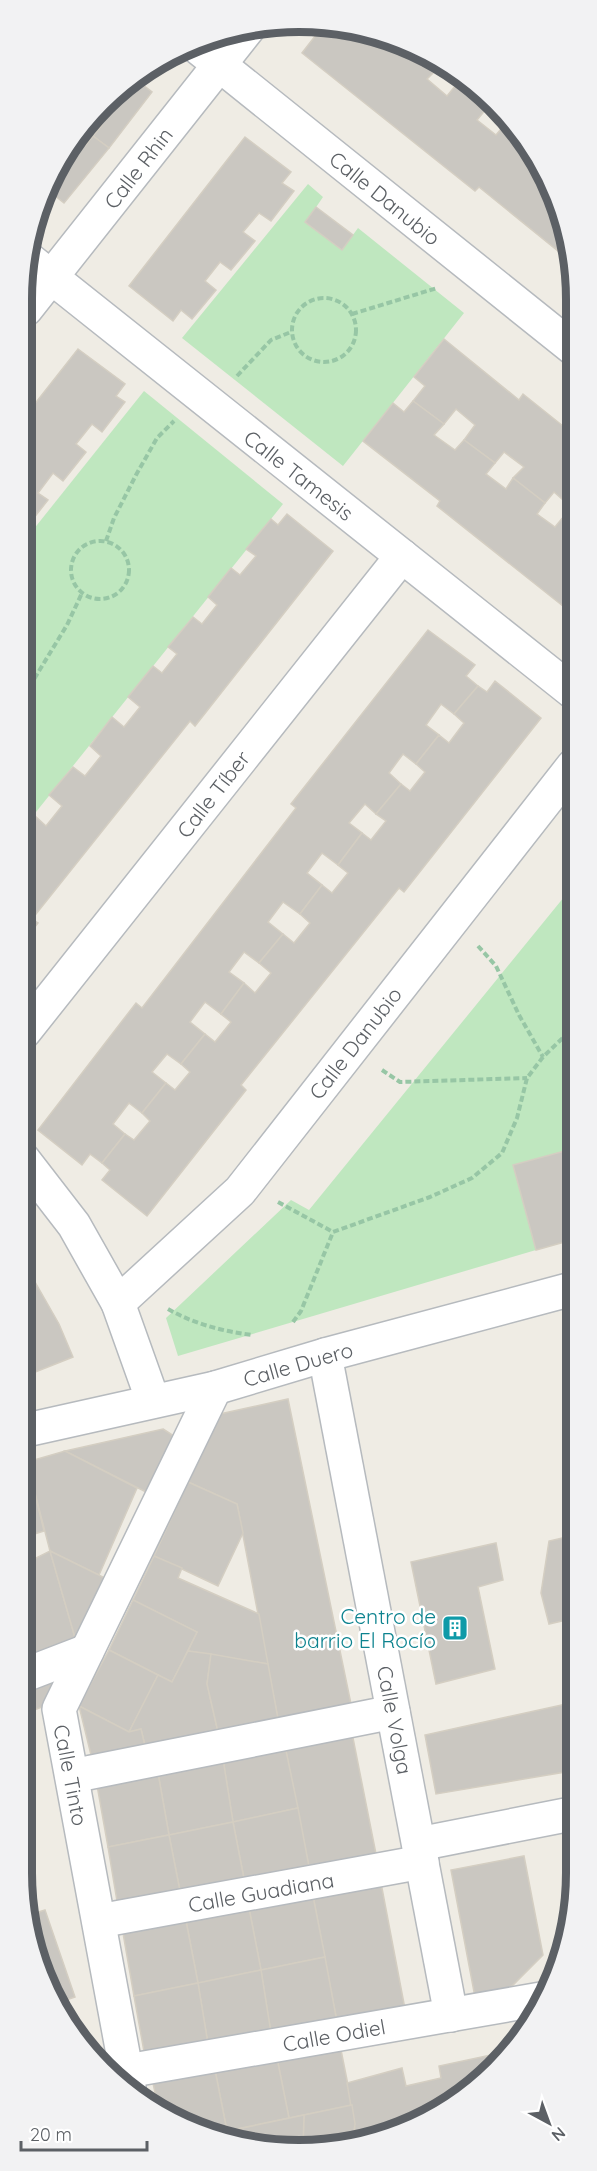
<svg xmlns="http://www.w3.org/2000/svg" width="597" height="2171" font-family="Quicksand,sans-serif">
<rect width="100%" height="100%" fill="#efece4"/>
<!-- green -->
<g fill="#bfe7bf">
<polygon points="308,184 323,197 306,222 342,250 358,228 464,313 343,466 182,338"/>
<polygon points="144,391 283,504 24,827 25,540"/>
<polygon points="573,886 572,1149 513,1165 536,1250 178,1356 166,1318 291,1200 309,1210"/>
</g>
<!-- building -->
<g fill="#cac7c1" stroke="#d4cec2" stroke-width="1.5">
<polygon points="323,26 352,26 381,37 379,40 398,55 406,46 409,48 436,70 427,79 447,96 456,85 486,109 477,120 496,135 505,124 519,135 531,154 524,162 543,178 545,176 555,192 574,264 479,187 475,191 302,53"/>
<polygon points="409,48 437,58 442,62 436,70"/>
<polygon points="134,78 152,92 109,148 93,136 102,125 94,119"/>
<polygon points="461,78 491,102 486,109 456,85"/>
<polygon points="93,136 109,148 64,203 49,191 68,145 74,138 85,146"/>
<polygon points="245,137 291,172 282,183 294,191 271,221 259,213 243,232 255,241 231,270 220,262 205,281 216,290 192,319 181,310 173,321 129,286"/>
<polygon points="316,207 353,235 342,250 305,222"/>
<polygon points="444,339 519,400 523,394 573,434 573,487 563,500 554,492 545,503 513,478 524,467 504,452 495,463 464,440 475,425 456,409 444,424 413,401 425,386 414,377"/>
<polygon points="78,349 125,384 116,396 125,402 102,432 92,424 76,444 86,452 63,481 53,473 38,493 48,500 25,529 26,415"/>
<polygon points="413,401 444,424 434,435 455,450 464,440 495,463 486,474 506,489 513,478 545,503 537,514 555,527 564,516 573,523 573,614 437,506 440,501 363,441 393,403 404,412"/>
<polygon points="287,514 333,551 195,726 190,721 32,919 38,923 24,941 24,827 34,815 46,826 62,806 49,795 73,767 85,776 101,756 90,746 112,717 124,727 140,707 128,697 153,666 162,673 177,654 168,647 193,617 202,624 217,605 208,597 231,568 240,575 256,556 246,549 271,519 278,525"/>
<polygon points="428,630 475,665 466,676 478,686 454,714 441,704 426,725 439,735 416,764 403,754 389,773 401,784 376,814 365,804 349,823 362,833 338,865 322,853 307,873 322,885 300,914 283,902 268,922 283,934 259,963 244,952 229,972 244,983 221,1014 205,1002 190,1022 205,1034 181,1064 167,1054 152,1072 166,1083 142,1113 129,1103 113,1124 125,1134 102,1163 90,1154 82,1165 38,1130 136,1003 142,1008 296,808 291,804"/>
<polygon points="495,681 541,718 404,892 399,888 241,1085 246,1090 147,1216 102,1180 110,1170 102,1163 125,1134 134,1140 150,1121 142,1113 166,1083 175,1090 190,1072 181,1064 205,1034 215,1042 231,1022 221,1014 244,983 255,993 271,973 259,963 283,934 294,943 310,923 300,914 322,885 332,893 348,873 338,865 362,833 371,840 386,821 376,814 401,784 410,791 425,772 416,764 439,735 449,743 464,723 454,714 478,686 487,692"/>
<polygon points="572,1149 572,1240 536,1250 513,1165"/>
<polygon points="23,1261 59,1324 73,1357 23,1377"/>
<polygon points="288,1399 351,1704 278,1719 237,1504 188,1482 220,1414"/>
<polygon points="163,1429 174,1436 146,1492 65,1451"/>
<polygon points="65,1451 137,1488 99,1575 50,1551 27,1462"/>
<polygon points="27,1462 44,1531 22,1538 22,1463"/>
<polygon points="188,1482 237,1504 243,1533 218,1586 154,1556"/>
<polygon points="571,1536 571,1619 549,1624 541,1593 549,1541"/>
<polygon points="496,1543 503,1580 478,1587 495,1669 436,1684 411,1562"/>
<polygon points="50,1551 76,1641 22,1664 22,1565"/>
<polygon points="50,1551 105,1578 76,1641"/>
<polygon points="154,1556 182,1568 178,1578 259,1614 268,1664 188,1651 197,1632 133,1600"/>
<polygon points="133,1600 197,1632 172,1682 109,1650"/>
<polygon points="109,1650 158,1675 129,1732 79,1706"/>
<polygon points="188,1651 211,1654 207,1684 218,1732 146,1750 141,1729 129,1732 158,1675 172,1682"/>
<polygon points="211,1654 268,1664 278,1719 218,1732 207,1684"/>
<polygon points="54,1678 47,1705 22,1715 22,1689"/>
<polygon points="571,1703 571,1771 436,1794 425,1735"/>
<polygon points="79,1706 129,1732 141,1729 146,1750 93,1763"/>
<polygon points="352,1733 377,1859 310,1872 285,1746"/>
<polygon points="285,1746 298,1808 233,1822 223,1759"/>
<polygon points="223,1759 233,1822 169,1835 158,1773"/>
<polygon points="158,1773 169,1835 108,1847 97,1785"/>
<polygon points="298,1808 310,1872 245,1884 233,1822"/>
<polygon points="233,1822 245,1884 181,1896 169,1835"/>
<polygon points="169,1835 181,1896 118,1907 108,1847"/>
<polygon points="524,1856 543,1955 511,1987 475,1997 451,1870"/>
<polygon points="381,1883 405,2009 337,2022 313,1896"/>
<polygon points="313,1896 325,1957 261,1970 249,1908"/>
<polygon points="249,1908 261,1970 198,1983 186,1921"/>
<polygon points="45,1910 75,1997 57,2003 42,1978 29,1915"/>
<polygon points="186,1921 198,1983 134,1996 123,1933"/>
<polygon points="325,1957 337,2022 271,2033 261,1970"/>
<polygon points="261,1970 271,2033 208,2044 198,1983"/>
<polygon points="198,1983 208,2044 145,2057 134,1996"/>
<polygon points="340,2045 352,2105 289,2118 277,2058"/>
<polygon points="505,2052 467,2093 371,2140 357,2142 347,2083 402,2068 406,2086 441,2078 439,2066"/>
<polygon points="277,2058 289,2118 227,2131 215,2070"/>
<polygon points="215,2070 227,2131 218,2133 176,2122 158,2107 153,2083"/>
<polygon points="352,2105 355,2124 352,2142 303,2147 304,2115"/>
<polygon points="304,2115 303,2147 280,2149 219,2133"/>
</g>
<g fill="none" stroke-linecap="round" stroke-linejoin="round">
<defs>
<g id="minor">
<polyline points="196,46 574,349"/>
<polyline points="26,257 573,692"/>
<polyline points="26,309 250,26"/>
<polyline points="24,1032 402,556"/>
<polyline points="23,1159 74,1225 118,1303 153,1401"/>
<polyline points="118,1303 240,1191 573,766"/>
<polyline points="325,1355 451,2015"/>
<polyline points="22,1431 215,1388 325,1355 572,1289"/>
<polyline points="22,1676 87,1651"/>
<polyline points="72,1776 393,1712"/>
<polyline points="419,1844 571,1814"/>
<polyline points="99,1921 422,1862"/>
<polyline points="127,2071 541,1999"/>
<polyline points="129,2086 59,1709 215,1388"/>
</g>
</defs>
<!-- minor casing -->
<use href="#minor" stroke="#b6babe" stroke-width="36"/>
<!-- path -->
<g stroke="#97c6a5" stroke-width="4" stroke-dasharray="6 3" stroke-linecap="butt">
<circle cx="324" cy="330" r="32"/>
<polyline points="352,314 437,288"/>
<polyline points="237,376 271,340 291,332"/>
<polyline points="106,541 114,518 136,475 157,438 174,421"/>
<circle cx="100" cy="570" r="29"/>
<polyline points="25,694 67,625 82,593"/>
<polyline points="478,946 496,966 519,1015 543,1057"/>
<polyline points="382,1070 400,1082 527,1078"/>
<polyline points="278,1202 333,1232"/>
<path d="M168,1309C194,1324 222,1331 252,1335"/>
<polyline points="293,1322 301,1311 333,1232 430,1197 472,1178 502,1153 517,1118 527,1078 543,1057 572,1029"/>
</g>
<!-- minor -->
<use href="#minor" stroke="#fff" stroke-width="33"/>
</g>
<!-- icons -->
<defs>
<symbol id="building-square" viewBox="-11 -11 22 22"><rect x="-9" y="-9" width="18" height="18" rx="4" fill="#0f9aa8" stroke="#fff"/><path d="M-4-6H4V6H1V3H-1V6H-4ZM-2.5-4.3h1.7v1.8h-1.7ZM.8-4.3h1.7v1.8H.8ZM-2.5-1h1.7V.8h-1.7ZM.8-1h1.7V.8H.8Z" fill="#fff"/></symbol>
</defs>
<g fill-rule="evenodd">
<use href="#building-square" x="440" y="1613" width="30" height="30"/>
</g>
<g text-anchor="middle" dominant-baseline="central" stroke-width="5" stroke-linejoin="round" paint-order="stroke">
<!-- street labels -->
<g font-size="21" fill="#5c6065" stroke="#fff">
<text transform="translate(138 168) rotate(-52)">Calle Rhin</text>
<text transform="translate(385 198) rotate(39)">Calle Danubio</text>
<text transform="translate(299 475) rotate(38)">Calle Tamesis</text>
<text transform="translate(213 794) rotate(-52)">Calle Tíber</text>
<text transform="translate(355 1043) rotate(-52)">Calle Danubio</text>
<text transform="translate(298 1364) rotate(-16)">Calle Duero</text>
<text transform="translate(395 1720) rotate(79)">Calle Volga</text>
<text transform="translate(71 1775) rotate(79)">Calle Tinto</text>
<text transform="translate(261 1892) rotate(-10)">Calle Guadiana</text>
<text transform="translate(334 2035) rotate(-10)">Calle Odiel</text>
</g>
<!-- culture labels -->
<g font-size="21" fill="#0d838f" stroke="#fff" text-anchor="end">
<text x="436" y="1616">Centro de<tspan x="436" dy="24">barrio El Rocío</tspan></text>
</g>
</g>
<!-- crop -->
<path d="M0 0H597V2171H0ZM299 32H299A267 267 0 0 1 566 299V1873A267 267 0 0 1 299 2140H299A267 267 0 0 1 32 1873V299A267 267 0 0 1 299 32Z" fill="#f2f2f3" fill-rule="evenodd"/>
<path fill="none" stroke="#5c6065" stroke-width="8" d="M299 32H299A267 267 0 0 1 566 299V1873A267 267 0 0 1 299 2140H299A267 267 0 0 1 32 1873V299A267 267 0 0 1 299 32Z"/>
<!-- north arrow -->
<g transform="translate(549 2123) rotate(139)" stroke="#ffffff" stroke-width="4.5" paint-order="stroke">
<path d="M0-4.5L10 22L0 15L-10 22Z" fill="#5c6065"/>
<text y="-9" font-size="16" font-weight="bold" text-anchor="middle" fill="#5c6065">N</text>
</g>
<!-- scale -->
<path d="M21 2141v9h126v-9" fill="none" stroke="#5c6065" stroke-width="3"/>
<text x="30" y="2141" font-size="18" fill="#5c6065" stroke="#ffffff" stroke-width="4.5" paint-order="stroke">20 m</text>
</svg>
